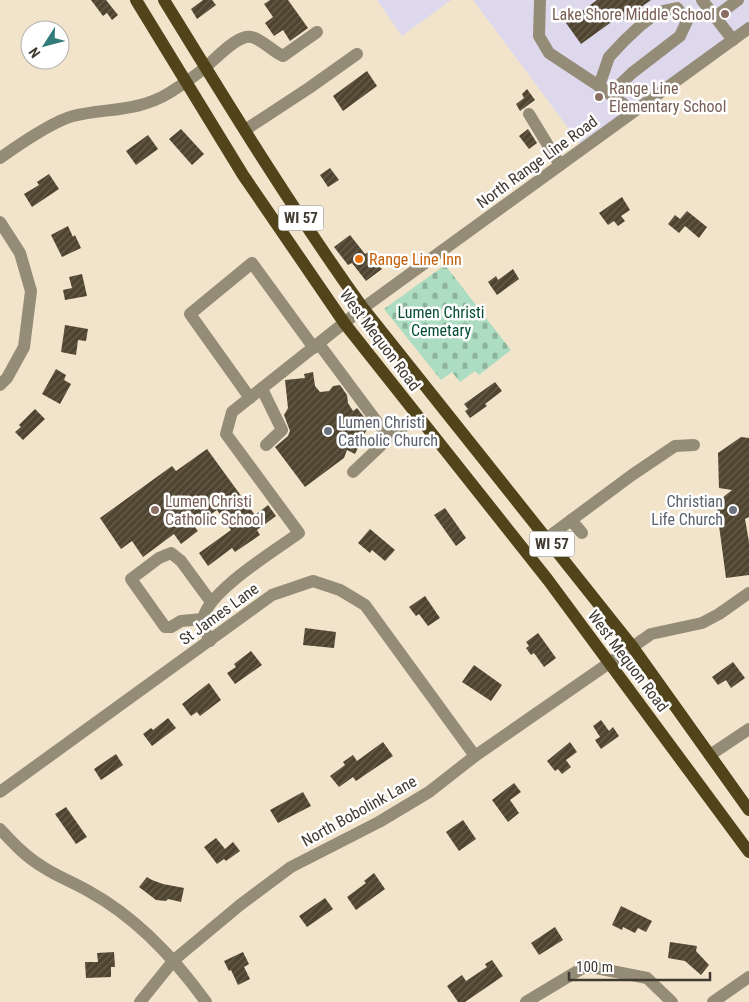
<svg xmlns="http://www.w3.org/2000/svg" width="749" height="1002" font-family="'Roboto Condensed',sans-serif">
<defs>
<pattern id="cemetery-stones" width="16" height="16" patternUnits="userSpaceOnUse" patternTransform="scale(1.25)"><rect width="16" height="16" fill="#acdcc1"/><path d="M2 7V4a2 2 0 0 1 4 0v3zM10 15v-3a2 2 0 0 1 4 0v3z" fill="#8db39d"/></pattern>
<pattern id="building-hatch" width="6" height="6" patternUnits="userSpaceOnUse" patternTransform="scale(1.25)"><rect width="6" height="6" fill="#4f4430"/><path d="M-1 1l2-2M0 6l6-6M5 7l2-2" fill="none" stroke="#675e4d"/></pattern>
</defs>
<rect width="100%" height="100%" fill="#f1e4cb"/>
<!-- education -->
<g fill="#ded8ed">
<polygon points="377,0 451,0 402,36"/>
<polygon points="473,0 749,0 749,28 583,148"/>
</g>
<!-- cemetery -->
<polygon fill="url(#cemetery-stones)" points="445,265 511,350 479,375 475,371 460,382 452,372 441,380 384,309"/>
<!-- building -->
<g fill="url(#building-hatch)">
<polygon points="91,0 106,0 118,15 112,20 107,13 103,16"/>
<polygon points="203,0 212,0 216,5 197,19 191,9"/>
<polygon points="270,0 288,0 308,28 290,41 283,30 274,36 265,23 273,17 264,4"/>
<polygon points="597,0 651,0 620,22 617,18 581,44 566,23"/>
<polygon points="367,71 377,86 343,111 333,96"/>
<polygon points="527,89 535,100 520,111 516,104 524,98 522,94"/>
<polygon points="181,129 204,154 192,165 169,139"/>
<polygon points="528,129 537,143 529,149 519,136"/>
<polygon points="148,135 158,149 136,165 126,151"/>
<polygon points="330,168 339,180 328,187 320,175"/>
<polygon points="49,174 59,189 32,207 24,194 39,185 37,182"/>
<polygon points="622,197 630,210 621,216 625,221 618,226 614,221 608,225 599,213"/>
<polygon points="687,211 707,227 699,238 685,226 679,233 668,224 675,215 680,219"/>
<polygon points="68,226 73,237 75,235 81,248 62,257 51,235"/>
<polygon points="350,235 365,254 369,252 382,269 366,281 352,263 348,265 334,247"/>
<polygon points="513,269 519,279 497,295 488,282 496,276 498,280"/>
<polygon points="82,274 87,296 65,300 63,290 72,288 69,277"/>
<polygon points="65,325 88,329 86,341 78,340 76,355 61,352"/>
<polygon points="56,369 66,375 64,380 71,384 60,404 42,394"/>
<polygon points="313,372 315,386 320,392 329,391 333,386 340,385 347,395 348,403 353,411 357,408 364,417 360,420 367,429 355,454 347,450 344,458 305,487 275,447 288,436 290,431 284,415 288,408 285,380 305,378 304,374"/>
<polygon points="495,382 502,391 485,404 487,406 470,418 465,411 468,409 464,404"/>
<polygon points="35,409 45,419 23,440 15,432 21,427 19,425"/>
<polygon points="741,437 749,438 749,517 745,519 749,542 749,575 726,578 716,503 732,490 719,488 718,453"/>
<polygon points="207,449 255,515 268,505 276,516 257,530 260,535 235,552 232,548 208,566 199,553 231,530 217,510 194,526 198,531 181,544 174,534 143,557 132,541 121,549 100,518 172,466 176,471"/>
<polygon points="445,508 466,538 456,546 434,515"/>
<polygon points="370,529 395,550 385,561 372,550 370,553 358,543"/>
<polygon points="425,596 440,618 428,626 419,614 416,616 409,607"/>
<polygon points="305,628 336,632 334,648 303,645"/>
<polygon points="538,633 556,658 544,667 534,653 531,655 526,648 529,646 526,642"/>
<polygon points="251,651 262,665 235,684 227,673 236,667 234,664"/>
<polygon points="733,662 745,678 731,688 726,680 718,685 712,677"/>
<polygon points="474,665 502,685 491,701 462,682"/>
<polygon points="209,683 221,700 200,716 197,712 191,716 182,704"/>
<polygon points="168,718 176,728 152,746 143,734 151,728 153,730"/>
<polygon points="601,720 609,731 613,727 619,736 601,749 595,740 600,737 593,726"/>
<polygon points="383,742 393,756 356,781 353,777 339,787 330,776 345,765 343,762 353,755 357,761"/>
<polygon points="570,742 577,752 566,760 571,767 562,774 558,769 555,771 547,761"/>
<polygon points="116,754 123,765 101,780 94,769"/>
<polygon points="514,783 521,792 510,800 519,813 508,822 492,800"/>
<polygon points="303,792 311,806 278,823 270,810"/>
<polygon points="66,807 87,837 76,844 55,814"/>
<polygon points="463,820 476,839 459,851 446,832"/>
<polygon points="216,838 225,849 233,842 240,851 226,861 224,859 217,864 204,847"/>
<polygon points="374,873 385,889 356,910 347,897 366,883 364,881"/>
<polygon points="147,877 152,880 163,884 184,888 181,902 168,899 166,901 156,900 139,887"/>
<polygon points="325,898 333,909 307,927 299,916"/>
<polygon points="621,906 652,921 646,932 638,928 635,933 623,927 622,930 612,925"/>
<polygon points="555,927 563,940 539,955 531,943"/>
<polygon points="670,942 697,946 696,951 709,965 701,975 685,961 668,958"/>
<polygon points="114,952 115,967 111,967 111,977 86,978 85,962 98,962 97,953"/>
<polygon points="243,952 249,964 244,967 250,979 238,985 231,970 229,971 224,961"/>
<polygon points="492,960 503,976 465,1002 458,1002 447,986 462,975 466,981 487,967 485,964"/>
</g>
<g fill="none" stroke-linecap="round" stroke-linejoin="round">
<!-- minor -->
<g stroke="#948c76" stroke-width="12">
<polyline points="540,0 539,36 549,53 599,86 633,111"/>
<polyline points="702,0 733,40"/>
<polyline points="715,17 738,0"/>
<polyline points="599,86 609,57 624,41 641,25 658,12 677,8 687,21 680,36 632,73 610,94"/>
<polyline points="529,114 560,165"/>
<polyline points="245,130 309,88 357,54"/>
<path d="M0,158C17,146 54,121 73,116C106,108 138,112 169,93C182,85 195,76 207,66C216,58 234,39 246,37C259,35 271,51 283,56L317,32"/>
<polyline points="0,222 20,253 31,291 24,347 7,378 0,385"/>
<polyline points="319,344 389,438"/>
<polyline points="262,389 282,430 266,445"/>
<polyline points="250,398 190,314 252,263 314,348"/>
<polyline points="353,472 389,438 417,416"/>
<polyline points="571,520 582,533"/>
<polyline points="547,538 632,475 675,446 694,445"/>
<polyline points="203,619 181,621 171,627 165,627 131,579 159,558 171,553 181,561 211,602"/>
<path d="M210,641C207,634 201,626 203,619C208,591 276,550 299,533L226,434L232,412L363,308L749,28"/>
<polyline points="710,755 749,729"/>
<polyline points="0,792 272,595 313,581 340,590 365,605 475,756"/>
<path d="M0,829C13,843 26,857 43,867C58,877 75,883 90,892C137,918 175,959 206,1002"/>
<polyline points="140,1002 174,960 240,905 291,867 379,822 429,792 475,756 651,634 702,623 719,614 749,593"/>
<polyline points="526,1002 586,966 647,978 672,1002"/>
<polyline points="713,1002 749,977"/>
</g>
<!-- major -->
<g stroke="#52441a" stroke-width="12">
<polyline points="136,0 243,175 345,324 548,580 749,852"/>
<path d="M164,0C228,104 292,209 363,308L632,646L749,810"/>
</g>
</g>
<!-- markers -->
<g fill="#8d6e63" stroke="#fff" stroke-width="2">
<circle cx="725" cy="14" r="5"/>
<circle cx="599" cy="97" r="5"/>
<circle cx="155" cy="510" r="5"/>
</g>
<circle fill="#e8710a" stroke="#fff" stroke-width="2" cx="359" cy="259" r="5"/>
<g fill="#6b7280" stroke="#fff" stroke-width="2">
<circle cx="328" cy="431" r="5"/>
<circle cx="733" cy="510" r="5"/>
</g>
<g text-anchor="middle" dominant-baseline="central" stroke-width="5" stroke-linejoin="round" paint-order="stroke">
<!-- shield labels -->
<g fill="#fff" stroke="#79756f" stroke-width="1">
<rect x="278.5" y="205.5" width="45" height="25" rx="4"/>
<rect x="529.5" y="531.5" width="45" height="25" rx="4"/>
</g>
<g font-size="15" font-weight="bold" fill="#403a31">
<text x="301" y="218">WI 57</text>
<text x="552" y="544">WI 57</text>
</g>
<!-- education labels -->
<g font-size="16" fill="#785e54" stroke="#fff" text-anchor="start">
<text x="715" y="14" text-anchor="end">Lake Shore Middle School</text>
<text x="609" y="88">Range Line<tspan x="609" dy="18">Elementary School</tspan></text>
<text x="165" y="501">Lumen Christi<tspan x="165" dy="18">Catholic School</tspan></text>
</g>
<!-- street labels -->
<g font-size="16" fill="#403a31" stroke="#fff">
<text transform="translate(537 162) rotate(-36)">North Range Line Road</text>
<text transform="translate(380 340) rotate(53)">West Mequon Road</text>
<text transform="translate(219 614) rotate(-36)">St James Lane</text>
<text transform="translate(628 661) rotate(53)">West Mequon Road</text>
<text transform="translate(359 811) rotate(-29)">North Bobolink Lane</text>
</g>
<!-- food labels -->
<g font-size="16" fill="#c56008" stroke="#fff" text-anchor="start">
<text x="369" y="259">Range Line Inn</text>
</g>
<!-- park labels -->
<g font-size="16" fill="#044d30" stroke="#fff">
<text x="441" y="312">Lumen Christi<tspan x="441" dy="18">Cemetary</tspan></text>
</g>
<!-- worship labels -->
<g font-size="16" fill="#5b616d" stroke="#fff" text-anchor="start">
<text x="338" y="422">Lumen Christi<tspan x="338" dy="18">Catholic Church</tspan></text>
<text x="723" y="501" text-anchor="end">Christian<tspan x="723" dy="18">Life Church</tspan></text>
</g>
</g>
<!-- north arrow -->
<g transform="translate(45 45) rotate(234)"><circle r="24" fill="#ffffff" stroke="#b3b0ad"/>
<path d="M0-4L9 19L0 12L-9 19Z" fill="#327b78"/>
<text y="-8" font-size="14" font-weight="bold" text-anchor="middle" fill="#403a31">N</text>
</g>
<!-- scale -->
<path d="M569 972v8h141v-8" fill="none" stroke="#403a31" stroke-width="2.5"/>
<text x="576" y="972" font-size="15" fill="#403a31" stroke="#ffffff" stroke-width="4" paint-order="stroke">100 m</text>
</svg>
